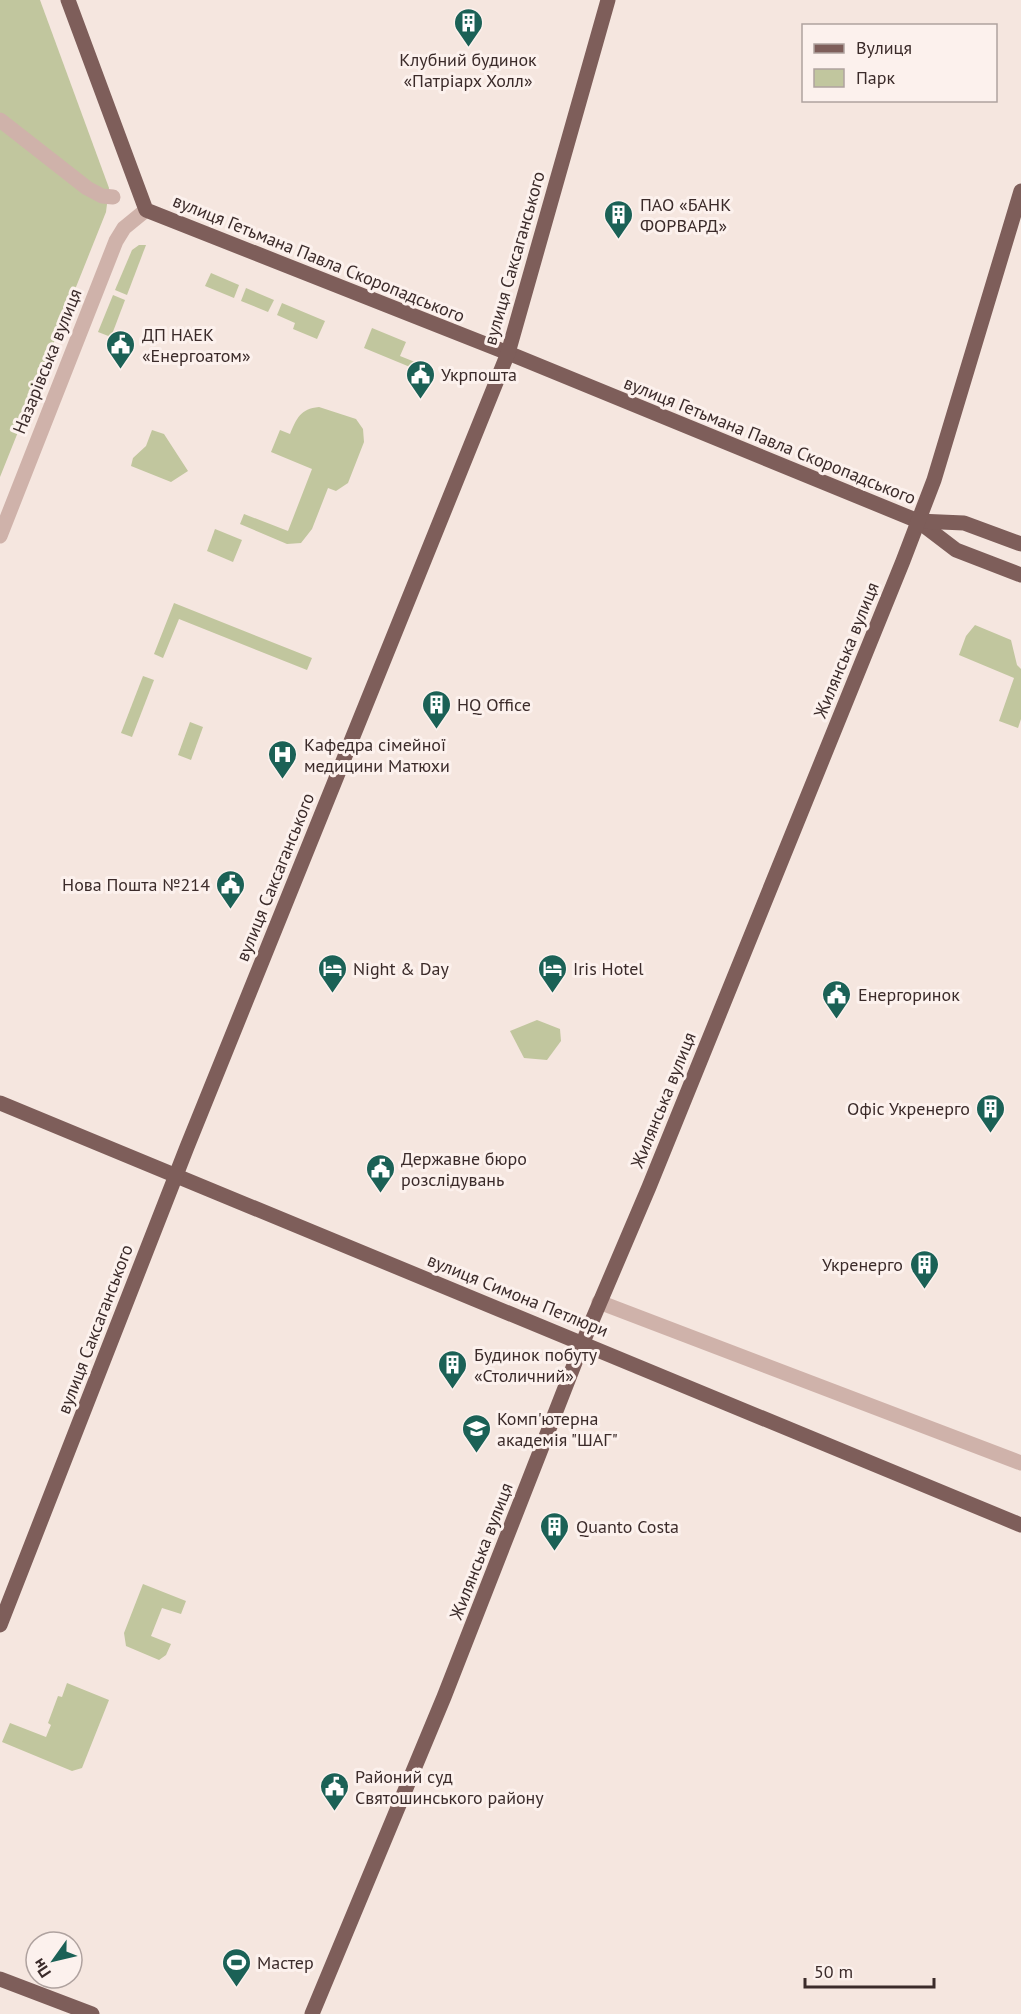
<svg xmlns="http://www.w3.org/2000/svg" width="1021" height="2014" font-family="'PT Sans',sans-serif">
<rect width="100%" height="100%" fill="#f5e6df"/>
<!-- green -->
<g fill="#c1c69e">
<polygon points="0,0 40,0 109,188 106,212 0,477"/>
<polygon points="139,245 146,245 127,295 115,290 132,250"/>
<polygon points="211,273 239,285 234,298 205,286"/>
<polygon points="246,288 274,300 268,312 241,301"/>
<polygon points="113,295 125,300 111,337 98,332"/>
<polygon points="282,303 325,321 317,339 293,329 295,323 277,315"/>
<polygon points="372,328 406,342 400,356 430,368 427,374 364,348"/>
<path d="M319,407L356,419L363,429L364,442L348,483L336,491L328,488L312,529L301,543L287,544L240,524L244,514L288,531L312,469L271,452L280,430L290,434C297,418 300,409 319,407Z"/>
<polygon points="152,430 164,434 188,471 171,482 131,466 133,458 146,446"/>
<polygon points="215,529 242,540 233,562 207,551"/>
<polygon points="174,603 312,658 307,670 179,619 163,658 154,654"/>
<polygon points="975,625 1011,640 1017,665 1021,669 1021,719 1018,728 999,721 1014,678 959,655 966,636"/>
<polygon points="143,676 154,680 132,737 121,733"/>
<polygon points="190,722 203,727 191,760 178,755"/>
<polygon points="537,1020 560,1029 561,1041 547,1060 524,1058 510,1031"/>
<polygon points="143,1584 186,1601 181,1614 162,1608 151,1636 171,1644 166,1655 159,1660 126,1646 124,1633"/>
<polygon points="67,1683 109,1700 82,1768 72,1771 2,1742 10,1723 46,1737 51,1725 48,1723 58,1696 62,1697"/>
</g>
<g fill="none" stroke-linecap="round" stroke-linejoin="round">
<!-- minor -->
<g stroke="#cfb2aa" stroke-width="15">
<polyline points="0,120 87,188 102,196 113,197"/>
<polyline points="0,536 116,241 124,228 146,210"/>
<polyline points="599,1302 1021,1463"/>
</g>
<!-- major -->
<g stroke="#7e5e5a" stroke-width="15">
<polyline points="68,0 146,210 508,353 918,521 956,550 1021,575"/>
<polyline points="918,521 964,523 1021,544"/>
<polyline points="0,1103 1021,1525"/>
<polyline points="0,1625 187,1147 508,353 608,0"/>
<polyline points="0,1979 92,2014"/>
<polyline points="312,2014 444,1697 583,1342 649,1187 903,561 934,480 1021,191"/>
</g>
</g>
<!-- icons -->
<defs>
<symbol id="building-pin" viewBox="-11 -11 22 30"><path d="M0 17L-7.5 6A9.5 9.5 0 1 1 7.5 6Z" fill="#1b6156" stroke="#fcf1ed"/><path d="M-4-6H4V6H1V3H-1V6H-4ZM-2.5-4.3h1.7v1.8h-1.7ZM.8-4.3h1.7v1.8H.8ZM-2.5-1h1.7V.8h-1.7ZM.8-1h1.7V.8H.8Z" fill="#fff"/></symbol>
<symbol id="civic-pin" viewBox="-11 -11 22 30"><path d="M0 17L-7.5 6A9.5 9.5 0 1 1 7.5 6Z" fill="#1b6156" stroke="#fcf1ed"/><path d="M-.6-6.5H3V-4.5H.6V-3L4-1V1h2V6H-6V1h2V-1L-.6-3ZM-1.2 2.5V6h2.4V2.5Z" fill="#fff"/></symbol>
<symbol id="hospital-pin" viewBox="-11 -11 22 30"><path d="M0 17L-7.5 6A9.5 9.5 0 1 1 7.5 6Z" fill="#1b6156" stroke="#fcf1ed"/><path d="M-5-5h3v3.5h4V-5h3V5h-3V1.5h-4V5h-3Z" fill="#fff"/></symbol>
<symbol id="hotel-pin" viewBox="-11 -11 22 30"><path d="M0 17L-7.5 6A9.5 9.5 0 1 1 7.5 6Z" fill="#1b6156" stroke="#fcf1ed"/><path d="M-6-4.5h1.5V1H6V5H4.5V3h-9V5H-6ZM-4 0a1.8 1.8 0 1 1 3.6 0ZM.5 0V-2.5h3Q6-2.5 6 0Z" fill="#fff"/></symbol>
<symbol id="school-pin" viewBox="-11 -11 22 30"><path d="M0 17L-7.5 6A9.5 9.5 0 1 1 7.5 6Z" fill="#1b6156" stroke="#fcf1ed"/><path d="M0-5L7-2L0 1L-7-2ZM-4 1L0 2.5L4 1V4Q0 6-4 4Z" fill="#fff"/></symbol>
<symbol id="stadium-pin" viewBox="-11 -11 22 30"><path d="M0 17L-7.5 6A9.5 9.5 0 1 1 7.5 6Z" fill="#1b6156" stroke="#fcf1ed"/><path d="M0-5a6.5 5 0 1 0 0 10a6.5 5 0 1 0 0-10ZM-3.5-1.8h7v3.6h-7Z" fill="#fff"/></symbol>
</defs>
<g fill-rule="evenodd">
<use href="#building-pin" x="452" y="6" width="33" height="45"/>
<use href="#building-pin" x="602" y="198" width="33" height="45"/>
<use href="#civic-pin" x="104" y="328" width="33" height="45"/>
<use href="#civic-pin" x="404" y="358" width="33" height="45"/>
<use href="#building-pin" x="420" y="688" width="33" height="45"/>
<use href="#hospital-pin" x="266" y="738" width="33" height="45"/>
<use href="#civic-pin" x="214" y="868" width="33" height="45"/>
<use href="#hotel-pin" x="316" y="952" width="33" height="45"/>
<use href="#hotel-pin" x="536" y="952" width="33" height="45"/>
<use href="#civic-pin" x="820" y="978" width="33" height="45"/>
<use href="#building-pin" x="974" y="1092" width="33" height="45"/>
<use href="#civic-pin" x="364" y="1152" width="33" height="45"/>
<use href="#building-pin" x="908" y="1248" width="33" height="45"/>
<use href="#building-pin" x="436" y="1348" width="33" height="45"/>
<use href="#school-pin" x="460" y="1412" width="33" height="45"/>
<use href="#building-pin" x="538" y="1510" width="33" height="45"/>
<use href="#civic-pin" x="318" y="1770" width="33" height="45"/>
<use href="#stadium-pin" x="220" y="1946" width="33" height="45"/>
</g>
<g text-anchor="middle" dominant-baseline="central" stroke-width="6" stroke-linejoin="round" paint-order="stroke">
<!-- poi labels -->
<g font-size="18" fill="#3b2b2a" stroke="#fcf1ed" text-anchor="start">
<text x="468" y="59" text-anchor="middle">Клубний будинок<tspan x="468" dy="21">«Патріарх Холл»</tspan></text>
<text x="640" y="204">ПАО «БАНК<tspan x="640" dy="21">ФОРВАРД»</tspan></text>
<text x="142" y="334">ДП НАЕК<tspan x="142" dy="21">«Енергоатом»</tspan></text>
<text x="441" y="374">Укрпошта</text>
<text x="457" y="704">HQ Office</text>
<text x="304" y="744">Кафедра сімейної<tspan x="304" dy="21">медицини Матюхи</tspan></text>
<text x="210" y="884" text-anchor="end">Нова Пошта №214</text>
<text x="353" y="968">Night &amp; Day</text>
<text x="573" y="968">Iris Hotel</text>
<text x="858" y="994">Енергоринок</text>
<text x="970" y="1108" text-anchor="end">Офіс Укренерго</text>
<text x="401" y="1158">Державне бюро<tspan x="401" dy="21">розслідувань</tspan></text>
<text x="903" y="1264" text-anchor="end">Укренерго</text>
<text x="474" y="1354">Будинок побуту<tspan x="474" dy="21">«Столичний»</tspan></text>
<text x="497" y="1418">Комп'ютерна<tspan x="497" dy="21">академія "ШАГ"</tspan></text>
<text x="576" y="1526">Quanto Costa</text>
<text x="355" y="1776">Районий суд<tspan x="355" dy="21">Святошинського району</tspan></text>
<text x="257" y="1962">Мастер</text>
</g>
<!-- street labels -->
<g font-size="18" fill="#3b2b2a" stroke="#fcf1ed">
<text transform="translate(319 258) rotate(22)">вулиця Гетьмана Павла Скоропадського</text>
<text transform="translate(514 258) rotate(-74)">вулиця Саксаганського</text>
<text transform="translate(47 361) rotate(-68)">Назарівська вулиця</text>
<text transform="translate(770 440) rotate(22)">вулиця Гетьмана Павла Скоропадського</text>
<text transform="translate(846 650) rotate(-68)">Жилянська вулиця</text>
<text transform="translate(275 877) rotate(-68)">вулиця Саксаганського</text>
<text transform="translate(663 1100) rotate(-68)">Жилянська вулиця</text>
<text transform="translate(518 1295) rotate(22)">вулиця Симона Петлюри</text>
<text transform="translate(95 1329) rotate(-69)">вулиця Саксаганського</text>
<text transform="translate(481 1551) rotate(-69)">Жилянська вулиця</text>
</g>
</g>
<!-- legend -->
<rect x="802" y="24" width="195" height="78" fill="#fcf1ed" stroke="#afa29f" stroke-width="1.5"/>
<rect x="814" y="44" width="30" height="9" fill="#7e5e5a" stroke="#afa29f" stroke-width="1.5"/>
<text x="856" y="54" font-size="18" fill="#3b2b2a">Вулиця</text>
<rect x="814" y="69" width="30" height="18" fill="#c1c69e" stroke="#afa29f" stroke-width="1.5"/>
<text x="856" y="84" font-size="18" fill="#3b2b2a">Парк</text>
<!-- north arrow -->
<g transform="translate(54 1960) rotate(236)"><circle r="28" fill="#fcf1ed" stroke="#afa29f" stroke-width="1.5"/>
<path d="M0-4.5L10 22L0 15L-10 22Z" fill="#1b6156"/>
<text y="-9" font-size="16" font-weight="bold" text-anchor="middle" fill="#3b2b2a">Пн</text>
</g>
<!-- scale -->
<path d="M805 1978v9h129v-9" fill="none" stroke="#3b2b2a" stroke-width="3"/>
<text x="814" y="1978" font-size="18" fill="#3b2b2a" stroke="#fcf1ed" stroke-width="4.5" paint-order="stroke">50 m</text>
</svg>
